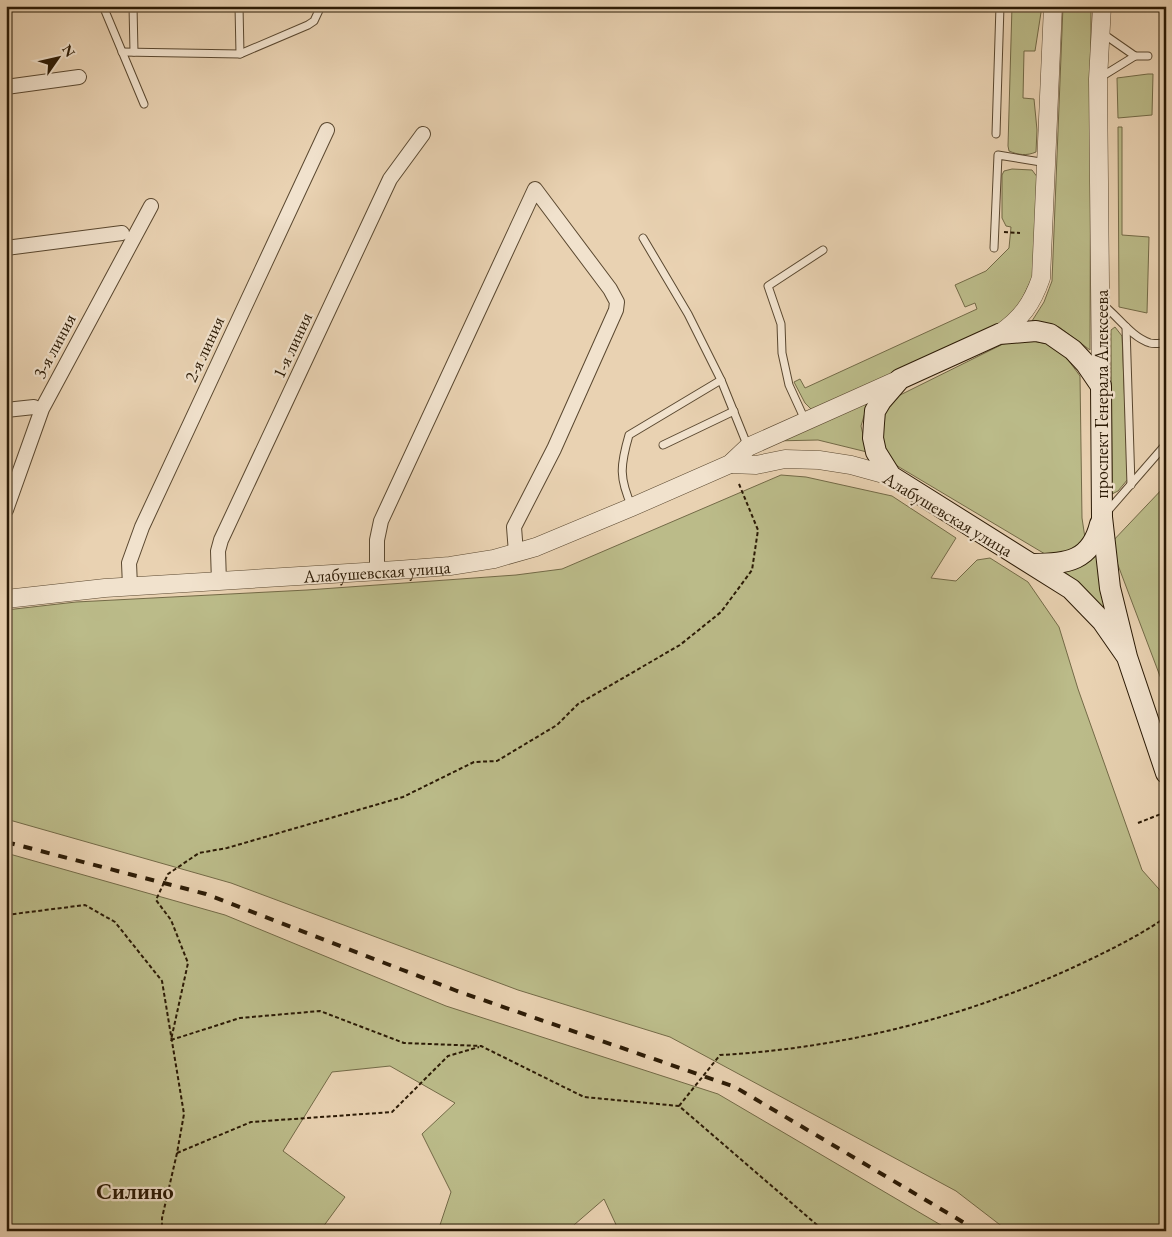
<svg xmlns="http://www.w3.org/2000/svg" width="1172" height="1237" font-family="'EB Garamond',serif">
<rect width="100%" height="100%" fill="#e9d2b2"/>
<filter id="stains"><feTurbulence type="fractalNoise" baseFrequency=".004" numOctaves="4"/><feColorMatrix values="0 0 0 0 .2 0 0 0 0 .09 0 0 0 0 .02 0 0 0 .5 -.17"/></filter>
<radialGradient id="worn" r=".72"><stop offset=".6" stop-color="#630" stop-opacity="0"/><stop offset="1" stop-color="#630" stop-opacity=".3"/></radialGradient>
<!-- green -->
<g fill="#bbbb89" stroke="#736a47">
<path d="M1012,6H1042L1035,51H1024L1023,98L1034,99L1037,130L1036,152C1027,156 1018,155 1009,151L1008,146Z"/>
<polygon points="1063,6 1091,6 1090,350 1059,327 1032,321 1044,302 1052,281"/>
<polygon points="1148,74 1153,74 1152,115 1118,118 1117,78"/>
<polygon points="1118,127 1122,127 1122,235 1149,237 1147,313 1119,307"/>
<polygon points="1012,169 1032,170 1038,178 1033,276 1017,309 1003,322 813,411 805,403 794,382 800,379 805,388 977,309 975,303 965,307 955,285 986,271 1009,248 1011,227 1006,226 1002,218 1002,175 1004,171"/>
<polygon points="1115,327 1122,336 1128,479 1118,491 1112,494 1111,330"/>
<polygon points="1027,340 1049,344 1066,357 1080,376 1082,518 1085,538 1072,553 1045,554 889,461 883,451 879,423 892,399 1003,344"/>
<polygon points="870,396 861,426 867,452 818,440 773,441"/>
<polygon points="781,475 806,477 892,496 956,538 931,578 956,581 977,560 990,558 1028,582 1059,627 1078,689 1142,870 1166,897 1166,1231 1008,1231 956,1191 670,1037 518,990 231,883 6,819 6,610 76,602 307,590 516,575 562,569"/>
<polygon points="1166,485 1166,692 1110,544"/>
<polygon points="1097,549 1108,617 1088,592 1064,571"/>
<polygon points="6,853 225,915 446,1006 718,1094 951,1231 619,1231 604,1199 567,1231 438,1231 451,1192 422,1134 455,1103 390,1066 332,1072 283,1151 345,1197 320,1231 6,1231"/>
</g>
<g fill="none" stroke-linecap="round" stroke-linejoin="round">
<defs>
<g id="service">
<polyline points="103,6 144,104"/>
<polyline points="133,6 134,52"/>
<polyline points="239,6 240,54"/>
<polyline points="1102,33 1135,56"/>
<polyline points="122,52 240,54 308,25 314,21 321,6"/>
<polyline points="1101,77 1135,56 1148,56"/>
<polyline points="996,134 1000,6"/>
<polyline points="643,238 688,314 721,380 748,447"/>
<polyline points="994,248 998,155 1047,163"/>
<path d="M1103,305C1118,316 1131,337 1150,343C1154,344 1161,343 1166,343"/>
<polyline points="1126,327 1131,485"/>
<polyline points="805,420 789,385 782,353 781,324 768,286 823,250"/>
<polyline points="663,445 734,411"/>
<path d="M632,507C619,478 620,466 629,435L721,380"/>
<polyline points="1106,513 1166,444"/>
</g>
<g id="minor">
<polyline points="6,87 79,77"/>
<polyline points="6,248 122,233"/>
<polyline points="6,410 34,407"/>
<polyline points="6,510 42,409 151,206"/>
<polyline points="377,571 377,540 381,521 535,189 610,289 617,302 616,310 554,449 514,527 516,553"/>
<polyline points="219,582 218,551 221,540 390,179 423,134"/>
<polyline points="130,586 129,563 142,527 327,130"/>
</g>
<g id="tertiary">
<path d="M999,334C1021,319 1032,304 1041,278L1053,6"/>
<polyline points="1101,386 1098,79 1102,6"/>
<polyline points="730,464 756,465 785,459 819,460 851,465 891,476"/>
<path id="s1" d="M6,599L105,588L397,570L450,566L494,559L536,547L632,507L730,464L748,447L900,379"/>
</g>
<g id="secondary">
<path d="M1033,564C1067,564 1091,561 1100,524"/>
<polyline points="1127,657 1102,621 1071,589 891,476 876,452 873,438 874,423 875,411 881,401 900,379 999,334 1036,331 1050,334 1073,350 1086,364 1101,386 1102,517 1110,588 1127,657 1166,773"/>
</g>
</defs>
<!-- service casing -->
<use href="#service" stroke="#5a4830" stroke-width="9"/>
<!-- minor casing -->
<use href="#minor" stroke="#5a4830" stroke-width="16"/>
<!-- tertiary casing -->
<use href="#tertiary" stroke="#5a4830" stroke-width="19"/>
<!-- secondary casing -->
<use href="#secondary" stroke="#2b1a05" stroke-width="22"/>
<!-- path -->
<g stroke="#2b1a05" stroke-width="2" stroke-dasharray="4 2.5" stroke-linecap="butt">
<polyline points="1004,232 1020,233"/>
<polyline points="739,484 758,530 752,570 721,612 680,645 578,704 557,725 497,761 474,762 403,797 227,848 199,853 168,874 156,900 171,920 188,963 171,1040 240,1018 320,1011 404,1043 481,1046 584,1097 679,1106 824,1231"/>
<polyline points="1138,823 1166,812"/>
<polyline points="6,915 85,905 115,922 162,981 184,1114 177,1153 162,1218 162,1231"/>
<path d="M679,1106L720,1055C847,1048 975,1015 1089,960C1116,947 1142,934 1166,917"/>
<polyline points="177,1153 251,1122 392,1112 448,1056 479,1047"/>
</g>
<!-- service -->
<use href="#service" stroke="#f1e2cd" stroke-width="7"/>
<!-- minor -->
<use href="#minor" stroke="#f1e2cd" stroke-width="14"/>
<!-- tertiary -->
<use href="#tertiary" stroke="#f1e2cd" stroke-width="18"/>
<!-- secondary -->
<use href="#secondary" stroke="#f1e2cd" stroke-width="20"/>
<!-- rail -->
<polyline stroke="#2b1a05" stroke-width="4" stroke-dasharray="9 9" stroke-linecap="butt" points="6,842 206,894 457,991 735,1087 978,1231"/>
</g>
<g text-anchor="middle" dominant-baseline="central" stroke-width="4.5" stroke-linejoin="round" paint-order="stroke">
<!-- street labels -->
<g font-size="18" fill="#2b1a05" stroke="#f1e2cd">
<text transform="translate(292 345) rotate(-65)">1-я линия</text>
<text transform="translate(54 346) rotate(-62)">3-я линия</text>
<text transform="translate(204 349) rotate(-65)">2-я линия</text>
<text transform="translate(1101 394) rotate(-90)">проспект Генерала Алексеева</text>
<text transform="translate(948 514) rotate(31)">Алабушевская улица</text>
<text stroke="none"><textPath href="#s1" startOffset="372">Алабушевская улица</textPath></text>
</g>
<!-- district labels -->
<g font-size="22" font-weight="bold" fill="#2b1a05" stroke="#f1e2cd">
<text x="135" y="1191">Силино</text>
</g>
</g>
<!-- margin -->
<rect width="1172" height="1237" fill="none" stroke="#e9d2b2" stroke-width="25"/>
<rect x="8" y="8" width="1157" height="1222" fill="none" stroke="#2b1a05" stroke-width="2.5"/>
<rect x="12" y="12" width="1147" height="1212" fill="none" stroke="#2b1a05"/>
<!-- north arrow -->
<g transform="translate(58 58) rotate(56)" stroke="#f1e2cd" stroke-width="4" paint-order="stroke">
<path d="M0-4L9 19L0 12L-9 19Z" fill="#2b1a05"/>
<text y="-8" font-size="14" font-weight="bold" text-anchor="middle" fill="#2b1a05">N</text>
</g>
<rect width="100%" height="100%" filter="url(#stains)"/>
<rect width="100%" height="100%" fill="url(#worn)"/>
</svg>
